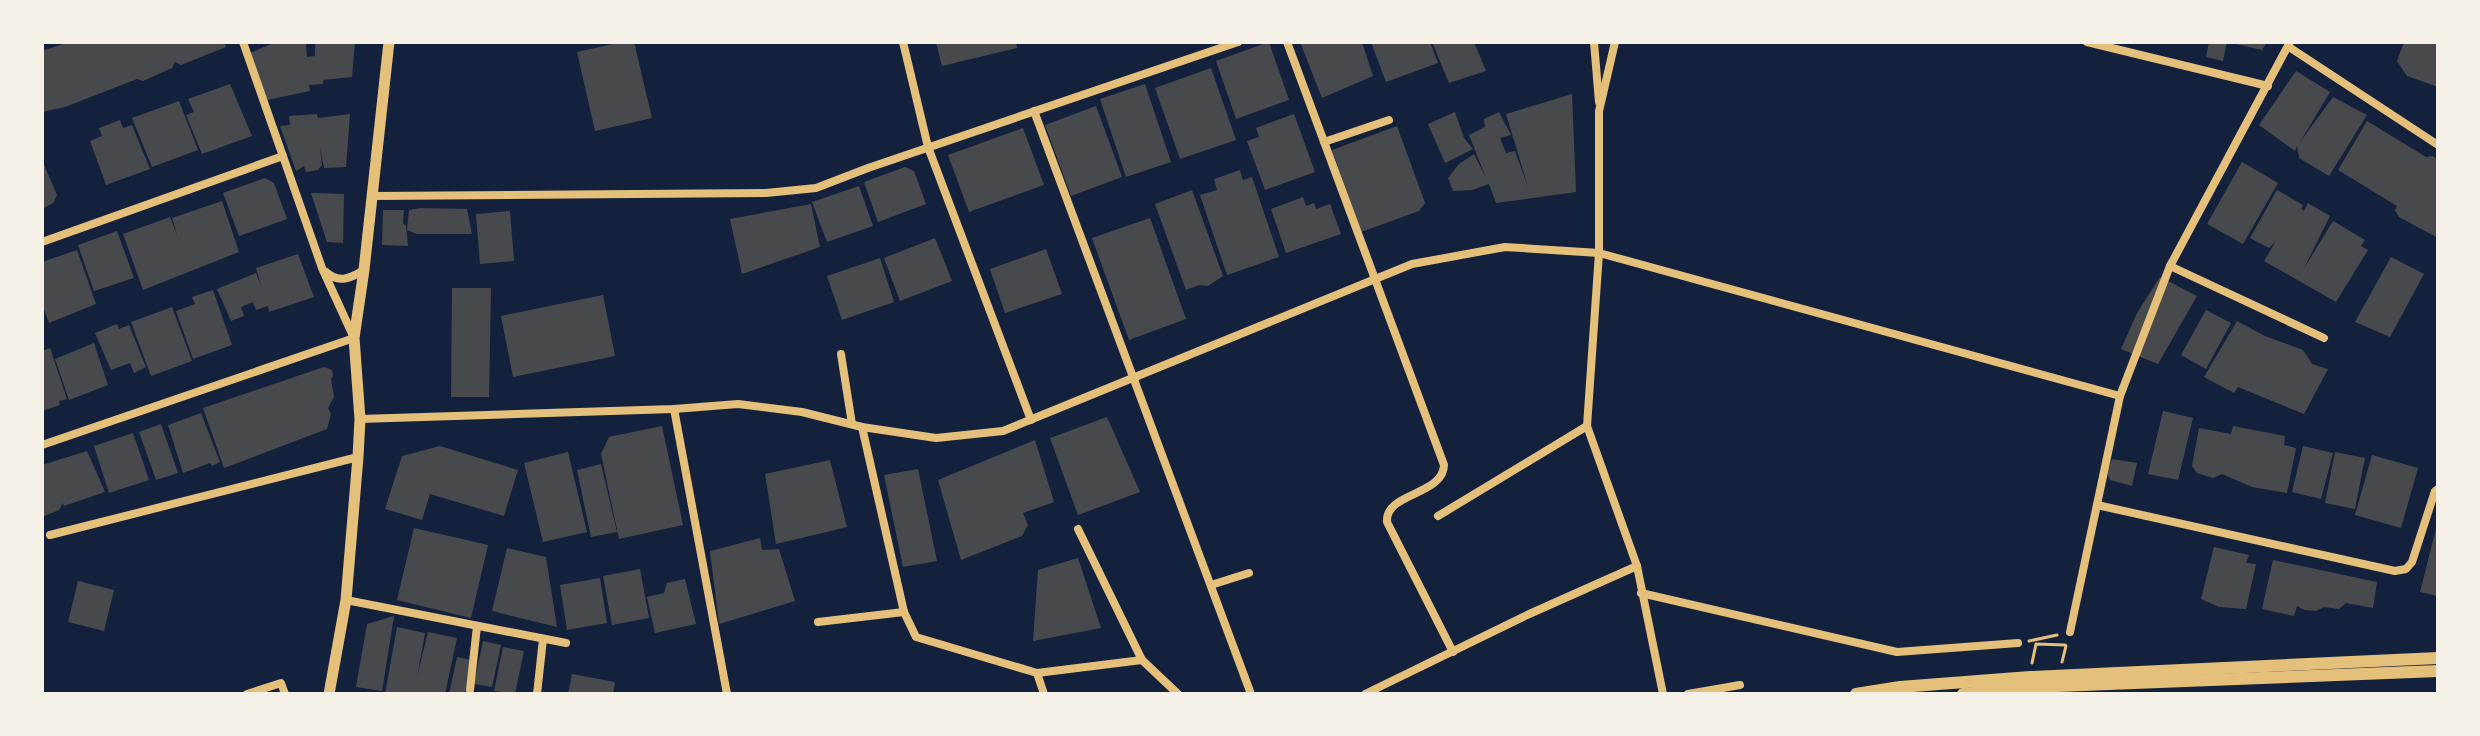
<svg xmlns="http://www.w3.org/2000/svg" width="2480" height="736" font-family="'PT Sans',sans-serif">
<rect width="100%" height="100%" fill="#14213d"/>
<!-- building -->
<g fill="#48494c">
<polygon points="69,42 224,42 226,47 181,65 175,62 172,68 143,81 137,79 65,107 42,112 42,51"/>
<polygon points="276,42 306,42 307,57 315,56 315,42 355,42 352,77 323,80 323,84 309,85 310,91 267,100 250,53"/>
<polygon points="622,42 634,42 652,118 595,131 577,52"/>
<polygon points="936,42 1016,42 1017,48 942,66"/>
<polygon points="1269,42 1289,100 1236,119 1216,61"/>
<polygon points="1300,42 1362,42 1373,76 1322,98"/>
<polygon points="1371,42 1430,42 1438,63 1386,82"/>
<polygon points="1432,42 1474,42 1486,71 1449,83"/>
<polygon points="2209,42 2227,42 2223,61 2206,57"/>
<polygon points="2228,42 2267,42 2262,50"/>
<polygon points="2404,42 2438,42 2438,87 2407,76 2397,61"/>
<polygon points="1211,68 1236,140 1180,159 1155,88"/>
<polygon points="2296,71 2330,92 2300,142 2333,97 2367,115 2329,176 2299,158 2297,146 2295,151 2259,125"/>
<polygon points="230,84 252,136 202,154 186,115 194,112 188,99"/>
<polygon points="1145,84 1171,162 1126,177 1100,99"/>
<polygon points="1572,94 1576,192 1496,203 1489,184 1472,190 1453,191 1448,178 1459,164 1474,154 1486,178 1469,135 1485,127 1484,119 1499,112 1511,135 1500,138 1506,153 1515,151 1528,187 1506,114"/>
<polygon points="179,101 198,150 152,167 132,118"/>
<polygon points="1096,106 1122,177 1071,196 1045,125"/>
<polygon points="1455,112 1464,138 1473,149 1445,163 1428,124"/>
<polygon points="317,114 318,118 350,114 346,167 324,168 320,148 322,165 318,170 306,172 304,166 296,171 280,126 290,125 289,116"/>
<polygon points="1294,114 1315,172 1265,190 1247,141 1259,137 1256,128"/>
<polygon points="120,120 123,128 132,125 150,169 106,185 90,141 102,136 99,128"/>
<polygon points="2367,121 2426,157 2433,156 2438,160 2438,238 2399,217 2395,210 2397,206 2338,170"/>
<polygon points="1397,126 1425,203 1419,211 1361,232 1332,150"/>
<polygon points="1023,128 1044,185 969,212 948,155"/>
<polygon points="42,160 57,195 53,203 42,209"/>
<polygon points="2242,162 2278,183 2243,244 2207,224"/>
<polygon points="905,167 914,171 926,204 878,222 864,182"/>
<polygon points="1240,170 1243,180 1252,177 1279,257 1227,275 1200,195 1217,190 1214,179"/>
<polygon points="265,178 274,183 287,219 239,236 223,193"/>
<polygon points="859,186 873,226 827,242 812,202"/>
<polygon points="1192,190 1223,276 1208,286 1199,285 1186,290 1155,204"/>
<polygon points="2277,190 2303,205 2301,209 2304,211 2308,203 2330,216 2303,270 2333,221 2365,240 2361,246 2368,250 2336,302 2264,261 2276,241 2269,248 2250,238"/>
<polygon points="311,193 344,194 343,243 327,242"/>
<polygon points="1303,197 1306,206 1314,203 1316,209 1330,204 1341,234 1286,253 1271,209"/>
<polygon points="222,201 239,252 143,290 123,234 170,217 178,237 172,218"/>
<polygon points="811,204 820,247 742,274 730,219"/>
<polygon points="421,208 467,209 472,234 417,234 407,230 409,210"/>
<polygon points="383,210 404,210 403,223 406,226 408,246 382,245"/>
<polygon points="510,211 514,261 480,264 476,214"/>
<polygon points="1150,218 1186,319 1129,340 1092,238"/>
<polygon points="117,231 134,278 94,291 78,245"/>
<polygon points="935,238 952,281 900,301 884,258"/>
<polygon points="1046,249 1062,294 1005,313 990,269"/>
<polygon points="77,250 96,304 49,323 42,304 42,262"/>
<polygon points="298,254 314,297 269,312 268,306 256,310 253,302 241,307 244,316 231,321 217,289 256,273 261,286 256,268"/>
<polygon points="2391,257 2424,274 2390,337 2355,322"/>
<polygon points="880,258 894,302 842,320 827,276"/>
<polygon points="2160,277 2197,296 2158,364 2121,349 2137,313"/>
<polygon points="452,288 491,288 489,397 451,397"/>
<polygon points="213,290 232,345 193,359 176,311 195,304 192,297"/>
<polygon points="603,295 615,356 513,377 501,316"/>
<polygon points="172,307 192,361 151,376 131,322"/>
<polygon points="2206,310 2231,323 2206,369 2181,355"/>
<polygon points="2237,321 2265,336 2303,350 2312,364 2328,369 2304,414 2238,387 2234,393 2204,377"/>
<polygon points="117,324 119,329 129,325 146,367 134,373 130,363 111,370 95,333"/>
<polygon points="94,343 108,385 69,400 55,359"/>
<polygon points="50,348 67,399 59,401 60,405 42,411 42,351"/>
<polygon points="324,367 332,370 333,376 331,379 334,397 328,408 331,414 327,429 224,468 203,408"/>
<polygon points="2163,411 2193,418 2178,480 2148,474"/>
<polygon points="201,413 220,462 212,466 210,463 183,473 168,425"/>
<polygon points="1107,417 1140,492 1078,515 1050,438"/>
<polygon points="161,424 178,473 156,480 139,432"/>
<polygon points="662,426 683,525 619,539 601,454 609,437"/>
<polygon points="2233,426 2285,436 2284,445 2296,448 2287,493 2252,487 2222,474 2213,478 2197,473 2192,466 2199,428 2231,434"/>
<polygon points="133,433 149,480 109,493 94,446"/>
<polygon points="1035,440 1054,502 1023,513 1028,525 1022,536 961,560 938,480"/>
<polygon points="440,446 518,470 504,516 430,494 422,520 385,509 402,456"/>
<polygon points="2303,446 2333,453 2321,499 2292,492"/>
<polygon points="87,451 105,492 64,506 63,503 59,510 42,517 42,465"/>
<polygon points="568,452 587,532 543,542 524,463"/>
<polygon points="2335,452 2365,458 2355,509 2325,503"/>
<polygon points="2372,455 2418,468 2401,528 2355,515"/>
<polygon points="2112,459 2137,463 2132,486 2110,480 2107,473"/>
<polygon points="830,460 847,527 776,544 765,474"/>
<polygon points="601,464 617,532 591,537 577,470"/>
<polygon points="918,469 937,561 903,567 884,475"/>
<polygon points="2437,525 2438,525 2438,596 2420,592"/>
<polygon points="414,528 488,545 471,618 397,600"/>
<polygon points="760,538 762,550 779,549 795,601 719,624 710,551"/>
<polygon points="2214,547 2249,555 2246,563 2256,564 2246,609 2219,607 2201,599"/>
<polygon points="507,548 546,557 557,627 492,611"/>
<polygon points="1078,558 1101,628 1033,641 1038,570"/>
<polygon points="2273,560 2377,582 2373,608 2346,603 2339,609 2324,607 2316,611 2305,610 2297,606 2294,616 2262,609"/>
<polygon points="640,569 649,618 612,625 603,576"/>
<polygon points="600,578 607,623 567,630 560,585"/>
<polygon points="685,579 696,624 655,633 647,597 664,593 667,583"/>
<polygon points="78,581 114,590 104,631 68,622"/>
<polygon points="394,616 382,691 356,687 367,624"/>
<polygon points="397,627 425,633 417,677 428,632 457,638 445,694 385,694"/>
<polygon points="483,641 501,645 492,687 474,684"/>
<polygon points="503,647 524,651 515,694 494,691"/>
<polygon points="457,657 472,660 465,694 449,694"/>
<polygon points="572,674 615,682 613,694 568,694"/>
</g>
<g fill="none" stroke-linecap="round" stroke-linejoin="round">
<!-- path -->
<g stroke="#e5c07b" stroke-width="3">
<polyline points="2029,641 2057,635"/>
<polyline points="2062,662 2066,646"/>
<polyline points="2032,663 2036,644 2065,645"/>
</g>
<!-- minor -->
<g stroke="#e5c07b" stroke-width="8">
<polyline points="903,42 928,147 1031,420"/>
<path d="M1287,42L1444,465C1443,496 1385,492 1387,522L1453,652"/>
<polyline points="1594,42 1599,102"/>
<polyline points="1615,42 1599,111 1599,253 1587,426 1637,566 1663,694"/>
<polyline points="2087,42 2268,86"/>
<polyline points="2289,47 2438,145"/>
<polyline points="1034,111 1251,694"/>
<polyline points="1324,142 1389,120"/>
<polyline points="372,196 766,193 816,188 868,168 1238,42"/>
<polyline points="42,242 283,156"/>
<polyline points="2170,266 2324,338"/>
<path d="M326,272C339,284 351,278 364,270"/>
<polyline points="841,354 852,424"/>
<polyline points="674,409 727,694"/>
<polyline points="360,419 674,409 738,404 802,412 862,427 936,438 1003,431 1412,264 1505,247 1599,253 2120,396"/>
<polyline points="862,427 904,612 916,637 1037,673 1142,660"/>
<polyline points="42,445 354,338 322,268 243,42"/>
<polyline points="2097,505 2395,571 2406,569 2412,562 2435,491 2438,489"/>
<polyline points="1438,516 1587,426"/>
<polyline points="1078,529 1142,660 1178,694"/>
<polyline points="50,535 358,457"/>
<polyline points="1211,585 1249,573"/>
<polyline points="1641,593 1897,652 2018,643"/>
<polyline points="346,600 566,643"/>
<polyline points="818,622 904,612"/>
<polyline points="2070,632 2120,396 2170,266 2290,42"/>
<polyline points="1037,673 1044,694"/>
<polyline points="470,690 477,626"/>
<polyline points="247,694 281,683 285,694"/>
<polyline points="537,694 543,639"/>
<polyline points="1365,694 1527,615 1637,566"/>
<polyline points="1688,694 1740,685"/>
</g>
<!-- secondary -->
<polyline stroke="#e5c07b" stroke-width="11" points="329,694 346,600 358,457 360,419 354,338 364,270 389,42"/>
<!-- trunk -->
<g stroke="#e5c07b" stroke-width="12">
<polyline points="1856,694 1900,687 2030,677 2438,658"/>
<polyline points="1963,694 2031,687 2438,671"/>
</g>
</g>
<!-- border -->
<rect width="2480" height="736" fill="none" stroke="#f6f1e7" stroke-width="88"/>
</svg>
